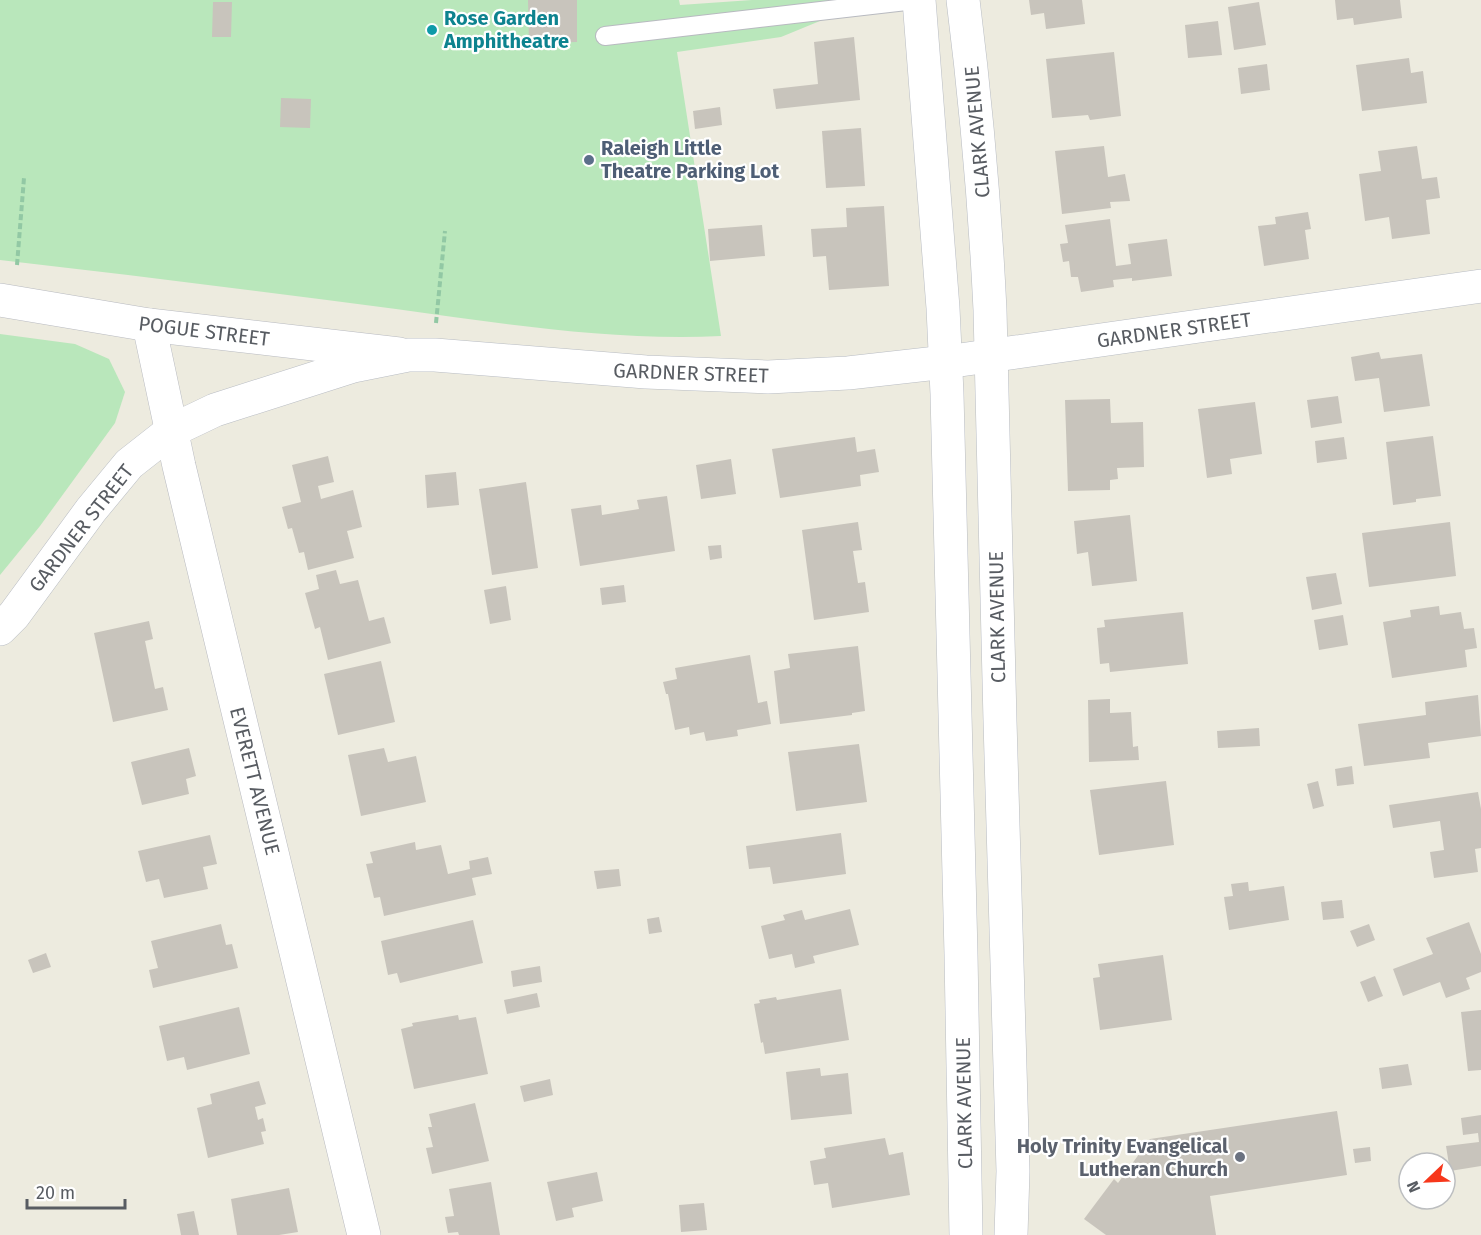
<svg xmlns="http://www.w3.org/2000/svg" width="1481" height="1235" font-family="'Fira Sans',sans-serif">
<rect width="100%" height="100%" fill="#edebdf"/>
<!-- green -->
<g fill="#b9e7bb">
<path d="M0,0H679L680,5L752,0H871L781,37L677,52L721,336C611,341 505,324 396,309C264,292 132,275 0,260Z"/>
<polygon points="0,334 75,344 109,359 125,392 115,423 40,526 0,575"/>
</g>
<!-- building -->
<g fill="#c8c4bc">
<polygon points="528,0 577,0 577,42 529,43"/>
<polygon points="1029,0 1082,0 1085,24 1046,29 1044,13 1031,15"/>
<polygon points="1335,0 1400,0 1402,18 1354,25 1353,18 1337,20"/>
<polygon points="213,2 232,2 231,37 212,37"/>
<polygon points="1259,2 1266,45 1234,50 1228,7"/>
<polygon points="1218,21 1222,55 1188,58 1185,25"/>
<polygon points="854,37 860,100 776,109 773,89 818,84 814,42"/>
<polygon points="1114,52 1121,116 1090,120 1088,115 1052,118 1046,59"/>
<polygon points="1409,58 1411,73 1423,71 1427,103 1362,111 1356,65"/>
<polygon points="1267,64 1270,90 1241,94 1238,68"/>
<polygon points="281,98 311,99 310,128 280,127"/>
<polygon points="720,107 722,125 695,129 693,111"/>
<polygon points="861,128 865,186 826,188 822,131"/>
<polygon points="1104,146 1108,177 1125,174 1130,201 1110,202 1111,208 1062,214 1055,151"/>
<polygon points="1417,146 1422,179 1437,177 1440,198 1426,200 1430,234 1392,239 1389,217 1365,221 1359,174 1381,171 1378,151"/>
<polygon points="884,206 889,286 829,290 826,256 813,257 811,229 847,227 846,208"/>
<polygon points="1308,212 1311,229 1305,230 1309,259 1264,266 1258,226 1276,224 1275,217"/>
<polygon points="1110,219 1116,266 1131,264 1128,244 1167,239 1172,276 1132,281 1132,278 1113,280 1114,287 1081,292 1078,277 1071,277 1069,261 1063,262 1060,244 1068,243 1065,225"/>
<polygon points="762,225 765,256 710,261 708,229"/>
<polygon points="1379,352 1381,359 1422,354 1430,406 1384,412 1379,378 1355,381 1351,357"/>
<polygon points="1338,396 1342,423 1311,428 1307,400"/>
<polygon points="1110,399 1111,423 1143,422 1144,467 1117,468 1118,479 1110,480 1110,490 1068,491 1065,400"/>
<polygon points="1255,402 1262,454 1230,459 1232,474 1207,478 1198,409"/>
<polygon points="1433,436 1441,496 1416,499 1416,502 1393,505 1386,442"/>
<polygon points="855,437 857,452 875,449 879,472 860,475 861,486 780,498 772,449"/>
<polygon points="1344,437 1347,459 1317,463 1315,441"/>
<polygon points="328,456 334,482 318,486 321,499 353,490 362,527 347,531 354,558 308,570 304,552 299,553 292,528 288,529 282,507 301,502 292,465"/>
<polygon points="731,459 736,494 701,499 696,465"/>
<polygon points="456,472 459,505 427,508 425,475"/>
<polygon points="526,482 538,568 492,575 479,489"/>
<polygon points="667,496 675,551 580,566 571,509 601,505 602,515 639,509 637,500"/>
<polygon points="1130,515 1137,581 1092,586 1088,552 1077,554 1074,521"/>
<polygon points="858,522 862,550 853,551 858,583 865,582 869,612 814,620 802,530"/>
<polygon points="1450,522 1456,576 1369,587 1362,533"/>
<polygon points="721,545 722,558 710,560 708,546"/>
<polygon points="336,570 340,584 358,580 369,621 384,617 391,643 328,660 320,627 315,629 305,593 319,589 316,575"/>
<polygon points="1336,573 1342,604 1312,610 1306,577"/>
<polygon points="624,585 626,602 602,605 600,588"/>
<polygon points="506,586 511,620 490,624 484,590"/>
<polygon points="1439,606 1440,615 1461,612 1464,629 1474,628 1477,648 1465,650 1467,667 1392,678 1383,622 1411,617 1410,610"/>
<polygon points="1183,612 1188,664 1110,672 1109,663 1100,664 1097,628 1105,627 1104,620"/>
<polygon points="1343,615 1348,645 1319,650 1314,620"/>
<polygon points="149,621 153,639 145,641 155,689 163,687 168,710 113,722 94,633"/>
<polygon points="858,646 865,711 852,713 852,715 780,724 774,671 790,668 788,654"/>
<polygon points="750,655 758,703 767,701 771,724 737,730 738,736 706,741 704,732 690,735 689,727 675,730 668,694 666,694 663,682 677,679 675,668"/>
<polygon points="381,661 395,722 338,735 324,674"/>
<polygon points="1478,695 1481,736 1428,743 1430,758 1364,766 1358,724 1426,715 1425,702"/>
<polygon points="1110,699 1110,713 1131,712 1133,747 1138,746 1139,760 1089,762 1088,700"/>
<polygon points="1259,728 1260,746 1218,748 1217,731"/>
<polygon points="859,744 867,802 796,811 788,752"/>
<polygon points="189,748 196,776 186,779 189,794 142,805 131,762"/>
<polygon points="384,748 388,762 416,756 426,802 361,816 348,755"/>
<polygon points="1352,766 1354,784 1337,786 1335,769"/>
<polygon points="1166,781 1174,845 1099,855 1090,790"/>
<polygon points="1318,781 1324,806 1313,809 1307,784"/>
<polygon points="1478,792 1481,809 1481,848 1475,849 1478,872 1434,878 1430,852 1444,850 1440,821 1393,828 1389,805"/>
<polygon points="841,833 846,874 773,884 770,867 749,869 746,846"/>
<polygon points="210,835 217,864 203,867 208,889 164,898 159,879 146,882 138,851"/>
<polygon points="415,842 416,850 441,845 448,874 470,869 469,861 488,857 492,874 472,878 476,895 384,916 380,897 374,898 366,864 373,863 370,852"/>
<polygon points="619,869 621,886 597,889 594,871"/>
<polygon points="1248,882 1249,891 1284,886 1289,920 1229,930 1224,897 1233,896 1231,884"/>
<polygon points="1342,900 1344,918 1323,920 1321,902"/>
<polygon points="850,909 859,945 813,956 815,963 795,968 792,954 769,959 761,926 785,920 783,915 802,910 805,920"/>
<polygon points="659,917 662,932 649,934 647,919"/>
<polygon points="473,920 483,963 400,983 397,973 388,975 381,941"/>
<polygon points="1469,922 1481,954 1481,972 1466,978 1470,989 1446,998 1440,982 1403,996 1393,969 1433,954 1426,938"/>
<polygon points="221,924 226,945 232,944 238,968 153,988 149,970 158,968 151,941"/>
<polygon points="1369,924 1375,940 1357,947 1350,931"/>
<polygon points="46,953 51,967 33,973 28,960"/>
<polygon points="1163,955 1172,1020 1100,1030 1093,978 1100,977 1098,964"/>
<polygon points="540,966 542,982 513,987 511,971"/>
<polygon points="1375,976 1383,996 1368,1002 1360,982"/>
<polygon points="841,989 849,1040 765,1054 763,1042 761,1043 754,1004 760,1003 759,1000 776,997 777,1000"/>
<polygon points="537,993 540,1007 507,1014 504,1000"/>
<polygon points="239,1007 250,1054 187,1070 184,1057 167,1061 159,1026"/>
<polygon points="1481,1010 1481,1070 1468,1071 1461,1012"/>
<polygon points="458,1015 459,1020 476,1017 488,1074 414,1089 401,1029 413,1026 412,1023"/>
<polygon points="1408,1064 1412,1085 1382,1089 1379,1068"/>
<polygon points="820,1068 821,1076 848,1073 852,1114 791,1120 786,1072"/>
<polygon points="550,1079 553,1095 524,1102 520,1086"/>
<polygon points="259,1081 266,1104 255,1107 258,1120 263,1118 266,1131 261,1132 264,1144 208,1158 197,1108 212,1104 210,1094"/>
<polygon points="475,1103 489,1161 432,1174 426,1148 433,1147 428,1127 432,1127 429,1114"/>
<polygon points="1337,1111 1347,1175 1210,1196 1216,1235 1106,1235 1084,1219 1114,1179 1118,1183 1150,1139"/>
<polygon points="1481,1115 1481,1166 1450,1171 1446,1146 1479,1142 1478,1133 1463,1135 1461,1118"/>
<polygon points="885,1138 889,1155 903,1152 910,1195 832,1208 828,1183 814,1185 810,1161 826,1158 824,1148"/>
<polygon points="1370,1147 1371,1161 1355,1163 1353,1149"/>
<polygon points="597,1172 603,1201 572,1208 574,1217 556,1221 547,1182"/>
<polygon points="491,1182 500,1235 459,1235 458,1232 448,1233 445,1217 454,1216 449,1189"/>
<polygon points="289,1188 298,1232 279,1235 237,1235 231,1199"/>
<polygon points="704,1203 707,1230 681,1232 679,1205"/>
<polygon points="194,1211 199,1235 181,1235 177,1214"/>
</g>
<g fill="none" stroke-linecap="round" stroke-linejoin="round">
<defs>
<polyline id="lane" points="605,36 915,0"/>
<g id="street">
<polyline points="0,300 149,325 399,354"/>
<polyline points="149,325 179,466 364,1235"/>
</g>
<g id="secondary">
<polyline points="919,0 943,308 947,394 961,954 966,1235"/>
<path d="M963,0C976,103 985,207 990,310L1000,721L1013,1171L1011,1235"/>
<polyline points="0,629 14,615 91,510 129,464 171,431 215,410 353,366 408,355 435,355 646,372 768,377 848,373 946,362 1481,286"/>
</g>
</defs>
<!-- lane casing -->
<use href="#lane" stroke="#b8bac0" stroke-width="20"/>
<!-- street casing -->
<use href="#street" stroke="#b8bac0" stroke-width="34"/>
<!-- secondary casing -->
<use href="#secondary" stroke="#b8bcc3" stroke-width="34"/>
<!-- path -->
<g stroke="#92c8a4" stroke-width="4" stroke-dasharray="6 3" stroke-linecap="butt">
<polyline points="17,265 24,178"/>
<polyline points="436,323 445,231"/>
</g>
<!-- lane -->
<use href="#lane" stroke="#fff" stroke-width="18"/>
<!-- street -->
<use href="#street" stroke="#fff" stroke-width="33"/>
<!-- secondary -->
<use href="#secondary" stroke="#fff" stroke-width="33"/>
</g>
<!-- markers -->
<circle fill="#0f9aa8" stroke="#fff" stroke-width="2" cx="432" cy="30" r="6"/>
<circle fill="#5c6f8a" stroke="#fff" stroke-width="2" cx="589" cy="160" r="6"/>
<circle fill="#6b7280" stroke="#fff" stroke-width="2" cx="1240" cy="1157" r="6"/>
<g text-anchor="middle" dominant-baseline="central" stroke-width="4.5" stroke-linejoin="round" paint-order="stroke">
<!-- culture labels -->
<g font-size="20" font-weight="bold" fill="#0d838f" stroke="#fff" text-anchor="start">
<text x="444" y="18">Rose Garden<tspan x="444" dy="23">Amphitheatre</tspan></text>
</g>
<!-- street labels -->
<g font-size="20" fill="#585c62" stroke="#fff">
<text transform="translate(977 132) rotate(-95)">CLARK AVENUE</text>
<text transform="translate(1174 330) rotate(-8)">GARDNER STREET</text>
<text transform="translate(204 331) rotate(7)">POGUE STREET</text>
<text transform="translate(691 373) rotate(2)">GARDNER STREET</text>
<text transform="translate(81 528) rotate(-52)">GARDNER STREET</text>
<text transform="translate(997 617) rotate(-91)">CLARK AVENUE</text>
<text transform="translate(255 781) rotate(76)">EVERETT AVENUE</text>
<text transform="translate(964 1103) rotate(-91)">CLARK AVENUE</text>
</g>
<!-- service labels -->
<g font-size="20" font-weight="bold" fill="#4e5e75" stroke="#fff" text-anchor="start">
<text x="601" y="148">Raleigh Little<tspan x="601" dy="23">Theatre Parking Lot</tspan></text>
</g>
<!-- worship labels -->
<g font-size="20" font-weight="bold" fill="#5b616d" stroke="#fff" text-anchor="end">
<text x="1228" y="1146">Holy Trinity Evangelical<tspan x="1228" dy="23">Lutheran Church</tspan></text>
</g>
</g>
<!-- north arrow -->
<g transform="translate(1427 1181) rotate(247)"><circle r="28" fill="#ffffff" stroke="#bcbec0" stroke-width="1.5"/>
<path d="M0-4.5L10 22L0 15L-10 22Z" fill="#f7371b"/>
<text y="-9" font-size="16" font-weight="bold" text-anchor="middle" fill="#585c62">N</text>
</g>
<!-- scale -->
<path d="M27 1199v9h98v-9" fill="none" stroke="#585c62" stroke-width="3"/>
<text x="36" y="1199" font-size="18" fill="#585c62" stroke="#ffffff" stroke-width="4.5" paint-order="stroke">20 m</text>
</svg>
